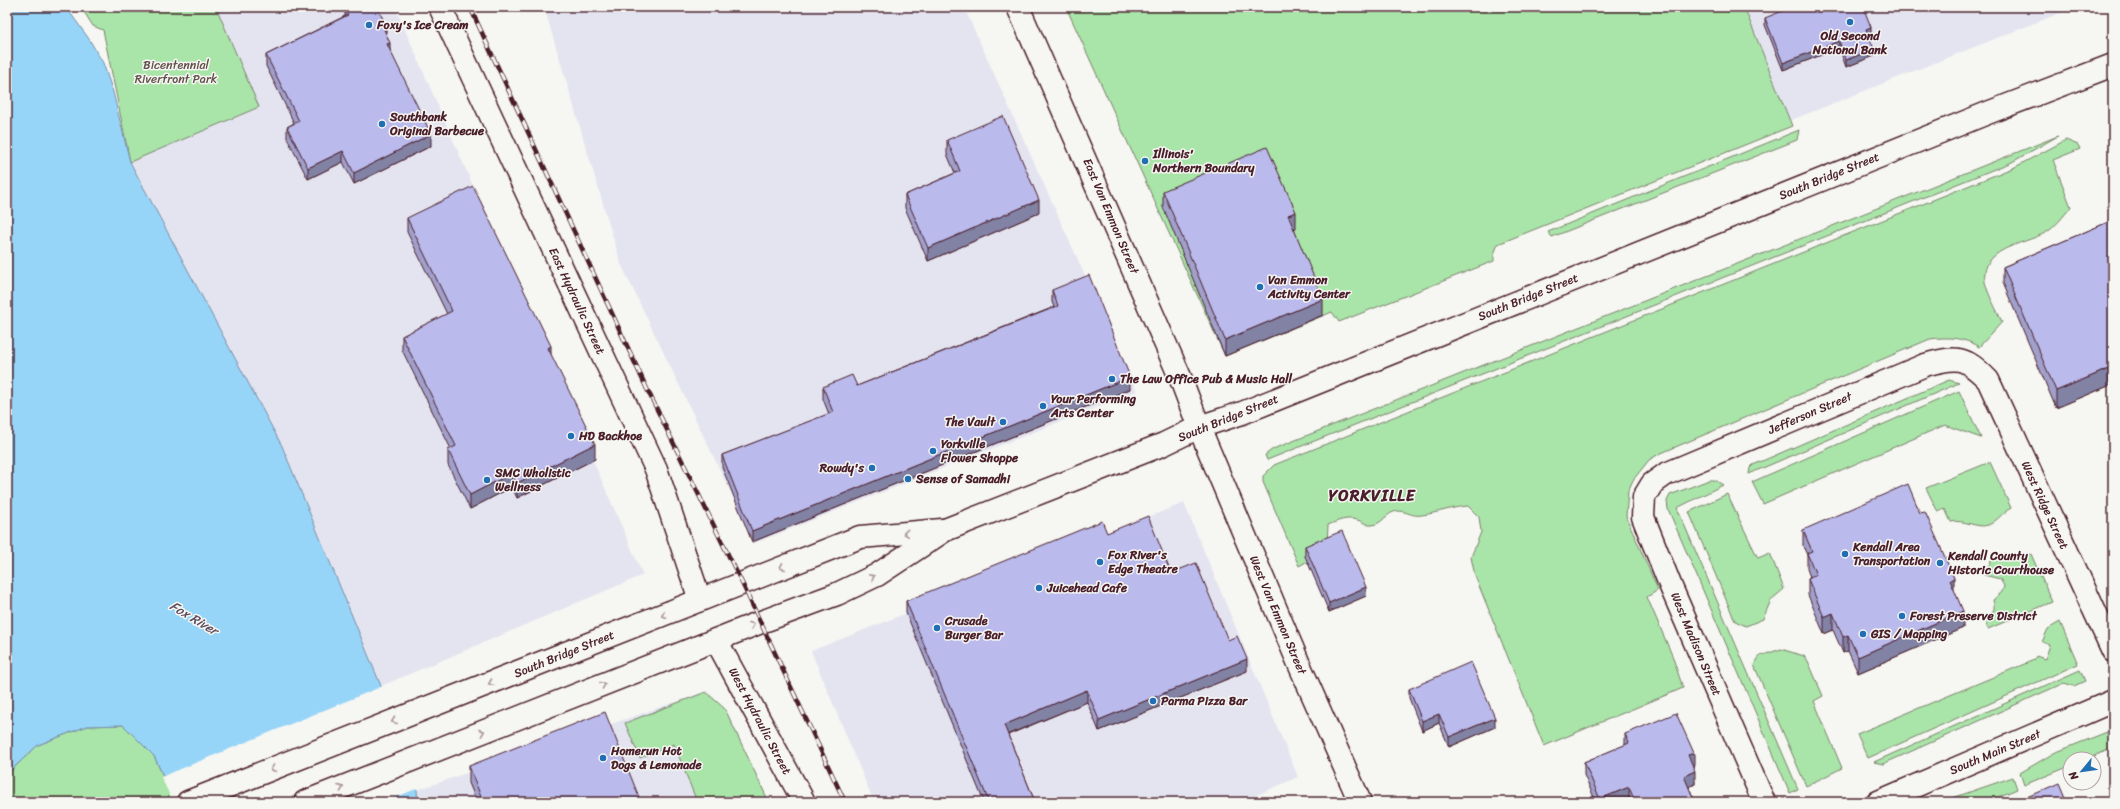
<svg xmlns="http://www.w3.org/2000/svg" width="2120" height="809" font-family="Sriracha,sans-serif">
<rect width="100%" height="100%" fill="#f6f6f2"/>
<filter id="ink" filterUnits="userSpaceOnUse"><feTurbulence type="fractalNoise" baseFrequency=".025" numOctaves="2"/><feDisplacementMap in="SourceGraphic" scale="8" xChannelSelector="R" yChannelSelector="G"/><feConvolveMatrix kernelMatrix="1 2 1 2 8 2 1 2 1" color-interpolation-filters="sRGB"/></filter>
<g filter="url(#ink)">
<!-- built -->
<g fill="#e4e4f0">
<polygon points="216,7 395,7 643,575 381,686 282,446 130,162 259,107"/>
<polygon points="544,7 964,7 1137,391 755,543 621,264"/>
<polygon points="1744,7 2075,7 1789,121"/>
<polygon points="1184,503 1298,777 1241,802 874,802 811,651"/>
<polygon points="702,693 713,698 766,802 418,802 417,790"/>
</g>
<!-- green -->
<g fill="#a9e4a9" stroke="#7a826a">
<polygon points="81,7 216,7 259,107 130,162 103,30 93,26"/>
<polygon points="1066,7 1744,7 1792,126 1498,244 1494,254 1494,261 1339,322 1332,312 1225,356"/>
<polygon points="1799,130 1797,140 1552,237 1548,232"/>
<polygon points="2058,136 2012,162 1267,460 1265,455 1273,449"/>
<path d="M2066,140L2078,145L2080,149L2053,160L2071,207C2064,215 2055,228 2045,233C2022,245 1980,248 1985,282C1988,295 1997,310 2002,322L1979,347C1964,337 1947,337 1930,339L1659,454L1649,460L1633,480L1628,491L1626,516L1658,590L1647,597L1672,655L1683,688L1544,746L1475,576L1471,557L1481,532L1479,517L1468,506C1452,507 1438,513 1422,515C1413,517 1406,511 1398,511C1386,512 1383,524 1372,525C1366,526 1363,521 1357,520C1346,517 1338,521 1328,525L1327,546L1305,556L1308,561L1299,566L1263,482V476L1274,465L2015,167Z"/>
<polygon points="1949,380 1959,383 1749,474 1750,468 1753,465"/>
<polygon points="1959,391 1981,438 1945,425 1763,504 1752,482"/>
<path d="M1990,462L2011,508C2002,513 1995,523 1988,525C1978,529 1964,519 1951,522L1945,509L1938,512L1926,488Z"/>
<polygon points="1709,480 1715,480 1723,485 1677,508 1798,789 1790,793 1668,509 1667,501 1670,495"/>
<polygon points="1727,494 1758,558 1770,553 1784,589 1771,600 1763,619 1746,626 1735,621 1689,512"/>
<path d="M2005,554L2018,558L2031,554L2052,602L1988,629L1984,620C1993,615 1996,610 1993,600L2002,592L2004,586L2000,579L1984,575L1991,561Z"/>
<polygon points="2060,622 2078,664 1868,758 1857,734 2034,660 2036,656 2045,659 2050,645 2042,642 2048,629"/>
<polygon points="1781,649 1804,656 1808,661 1823,696 1814,701 1842,768 1806,786 1754,665 1760,656"/>
<polygon points="2080,670 2085,681 2074,686 2064,683 1883,764 1874,762"/>
<polygon points="706,692 725,709 769,802 697,802 674,744 640,758 625,723"/>
<polygon points="123,725 154,756 175,802 7,802 7,774 38,745 87,726"/>
<polygon points="2107,732 2113,743 2113,748 2087,759 2070,759 2070,766 2024,785 2020,773 2054,753"/>
<polygon points="2013,777 2017,789 1986,802 1941,802"/>
</g>
<!-- water -->
<polygon fill="#97d5f8" stroke="#788ca6" points="7,7 66,7 89,39 103,63 113,92 130,162 282,446 381,686 417,790 418,802 175,802 154,756 123,725 87,726 38,745 7,774"/>
<!-- pier -->
<polygon fill="#f6f6f2" points="383,686 418,788 385,802 173,802 161,777"/>
<g fill="none" stroke-linecap="round" stroke-linejoin="round">
<defs>
<g id="minor">
<polyline points="440,7 656,469 700,600"/>
<polyline points="1199,427 1299,664 1360,802"/>
<polyline points="716,640 804,802"/>
<path d="M1764,802L1671,587L1643,517L1644,497L1652,484L1666,474L1925,365C1958,356 1964,356 1988,380L2113,651"/>
<polyline points="1878,802 2113,701"/>
</g>
<polyline id="tertiary" points="1018,7 1180,377 1199,427"/>
<g id="trunk">
<polyline points="188,802 860,537 942,530"/>
<polyline points="305,802 761,622 837,594 877,575 945,530 1164,444 1199,427 1242,413 1990,112 2113,65"/>
</g>
</defs>
<!-- minor casing -->
<use href="#minor" stroke="#4a1f2b" stroke-width="25"/>
<!-- tertiary casing -->
<use href="#tertiary" stroke="#4a1f2b" stroke-width="25"/>
<!-- trunk casing -->
<use href="#trunk" stroke="#4a1f2b" stroke-width="25"/>
<!-- minor -->
<use href="#minor" stroke="#f6f6f2" stroke-width="22"/>
<!-- tertiary -->
<use href="#tertiary" stroke="#f6f6f2" stroke-width="22"/>
<!-- trunk -->
<use href="#trunk" stroke="#f6f6f2" stroke-width="22"/>
<defs>
<polyline id="rail" points="470,7 647,389 742,583 845,802"/>
</defs>
<!-- rail casing -->
<use href="#rail" stroke="#4a1f2b" stroke-width="4.5"/>
<!-- rail -->
<use href="#rail" stroke="#f6f6f2" stroke-width="3" stroke-dasharray="9" stroke-linecap="butt"/>
</g>
<!-- wall -->
<g fill="#a0a0cb" stroke="#4a1f2b">
<polygon points="345,9 386,34 390,51 431,146 354,184 343,162 308,179 287,138 287,127 294,123 266,66 266,55 345,16"/>
<polygon points="1765,18 1871,34 1868,35 1874,56 1846,67 1839,48 1783,70 1765,25"/>
<polygon points="947,140 1039,213 928,261 905,208 905,195 955,173 947,154"/>
<polygon points="1163,191 1296,228 1294,229 1323,315 1225,356 1163,207"/>
<polygon points="407,218 551,356 595,459 517,498 512,487 470,509 448,465 448,450 451,449 402,350 402,336 447,314 407,232"/>
<polygon points="2113,220 2113,384 2056,408 2003,283 2003,267"/>
<polygon points="1052,290 1130,389 752,542 722,467 722,455 829,414 823,399 823,387 857,386 1054,307 1052,302"/>
<polygon points="1803,530 1954,591 1963,628 1858,673 1848,651 1843,653 1833,630 1824,634 1808,595 1808,579 1810,577 1807,569 1807,555 1803,546"/>
<polygon points="1107,533 1171,573 1228,640 1247,671 1099,731 1087,702 1008,735 1035,802 984,802 906,613 906,601"/>
<polygon points="1305,546 1366,596 1329,612 1305,556"/>
<polygon points="1409,689 1495,727 1449,747 1439,723 1422,731 1409,698"/>
<polygon points="1625,734 1694,766 1693,766 1695,784 1689,787 1695,802 1629,802 1629,800 1625,802 1596,802 1584,775 1584,762 1625,745"/>
<polygon points="469,766 641,802 477,802 469,783"/>
</g>
<!-- shaded-wall -->
<g fill="#8282a5" stroke="#4a1f2b">
<polygon points="386,25 386,37 383,27"/>
<polygon points="1871,27 1871,34 1866,36 1866,29"/>
<polygon points="1839,41 1839,48 1783,70 1783,63"/>
<polygon points="390,43 390,54 387,44"/>
<polygon points="1874,49 1874,56 1846,67 1846,60"/>
<polygon points="431,134 431,146 354,184 354,173"/>
<polygon points="343,151 343,162 308,179 308,168"/>
<polygon points="1039,200 1039,213 928,261 928,248"/>
<polygon points="1296,212 1296,228 1288,231 1288,215"/>
<polygon points="1323,299 1323,315 1225,356 1225,340"/>
<polygon points="551,346 551,360 548,348"/>
<polygon points="2113,367 2113,384 2056,408 2056,391"/>
<polygon points="1130,377 1130,389 752,542 752,531"/>
<polygon points="595,444 595,459 517,498 517,483"/>
<polygon points="512,473 512,487 470,509 470,495"/>
<polygon points="1954,578 1954,595 1950,580"/>
<polygon points="1366,587 1366,596 1329,612 1329,603"/>
<polygon points="1963,611 1963,628 1858,673 1858,657"/>
<polygon points="1833,613 1833,630 1824,634 1824,617"/>
<polygon points="1848,635 1848,651 1843,653 1843,637"/>
<polygon points="1247,659 1247,671 1099,731 1099,720"/>
<polygon points="1087,690 1087,702 1004,736 1004,725"/>
<polygon points="1439,714 1439,723 1422,731 1422,721"/>
<polygon points="1495,718 1495,727 1449,747 1449,737"/>
<polygon points="1694,753 1694,766 1688,768 1688,755"/>
<polygon points="1695,771 1695,784 1684,789 1684,776"/>
<polygon points="1629,787 1629,800 1625,802 1600,802 1600,799"/>
</g>
<!-- building -->
<g fill="#babaec" stroke="#4a1f2b">
<polygon points="350,7 377,7 386,25 383,27 390,43 387,44 431,134 354,173 343,151 308,168 287,127 299,121 266,55 348,15 345,9"/>
<polygon points="1792,7 1863,7 1871,27 1866,29 1874,49 1846,60 1839,41 1783,63 1765,18"/>
<polygon points="1003,116 1039,200 928,248 905,195 960,171 947,140"/>
<polygon points="1267,147 1296,212 1288,215 1323,299 1225,340 1163,191"/>
<polygon points="473,186 551,346 548,348 595,444 517,483 512,473 470,495 448,450 456,446 402,336 452,311 407,218"/>
<polygon points="2113,220 2113,367 2056,391 2003,267"/>
<polygon points="1089,275 1130,377 752,531 722,455 833,412 823,387 852,375 857,386 1058,306 1052,290"/>
<polygon points="1908,484 1920,513 1925,512 1937,539 1954,578 1950,580 1963,611 1858,657 1848,635 1843,637 1833,613 1824,617 1808,579 1816,575 1807,553 1812,551 1803,530"/>
<polygon points="1148,516 1171,573 1196,563 1228,640 1237,636 1247,659 1099,720 1087,690 1004,725 1035,802 989,802 906,601 1102,521 1107,533"/>
<polygon points="1342,531 1366,587 1329,603 1305,546"/>
<polygon points="1471,662 1495,718 1449,737 1439,714 1422,721 1409,689"/>
<polygon points="605,712 641,802 483,802 469,766"/>
<polygon points="1676,713 1694,753 1688,755 1695,771 1684,776 1695,802 1635,802 1629,787 1600,799 1584,762 1629,743 1625,734"/>
<polygon points="2059,783 2067,802 2021,802 2020,800"/>
</g>
<!-- one-way arrows -->
<defs><path id="oneway-chevron" d="M-2-3.5L2.5 0L-2 3.5" fill="none" stroke-width="1.6" stroke-linecap="round" stroke-linejoin="round"/></defs>
<g stroke="#a99598">
<use href="#oneway-chevron" transform="translate(906 533) rotate(175)"/>
<use href="#oneway-chevron" transform="translate(782 567) rotate(158)"/>
<use href="#oneway-chevron" transform="translate(872 577) rotate(-27)"/>
<use href="#oneway-chevron" transform="translate(664 615) rotate(158)"/>
<use href="#oneway-chevron" transform="translate(752 625) rotate(-22)"/>
<use href="#oneway-chevron" transform="translate(491 683) rotate(158)"/>
<use href="#oneway-chevron" transform="translate(603 685) rotate(-21)"/>
<use href="#oneway-chevron" transform="translate(394 721) rotate(159)"/>
<use href="#oneway-chevron" transform="translate(482 732) rotate(-21)"/>
<use href="#oneway-chevron" transform="translate(273 769) rotate(159)"/>
<use href="#oneway-chevron" transform="translate(341 788) rotate(-21)"/>
</g>
</g>
<!-- markers -->
<g fill="#1f6fb2" stroke="#f6f6f2" stroke-width="1.5">
<circle cx="1850" cy="22" r="4"/>
<circle cx="369" cy="25" r="4"/>
<circle cx="382" cy="124" r="4"/>
<circle cx="1145" cy="161" r="4"/>
<circle cx="1260" cy="287" r="4"/>
<circle cx="1112" cy="379" r="4"/>
<circle cx="1043" cy="406" r="4"/>
<circle cx="1003" cy="422" r="4"/>
<circle cx="571" cy="436" r="4"/>
<circle cx="933" cy="451" r="4"/>
<circle cx="872" cy="468" r="4"/>
<circle cx="908" cy="479" r="4"/>
<circle cx="487" cy="480" r="4"/>
<circle cx="1845" cy="554" r="4"/>
<circle cx="1100" cy="562" r="4"/>
<circle cx="1940" cy="563" r="4"/>
<circle cx="1039" cy="588" r="4"/>
<circle cx="1902" cy="616" r="4"/>
<circle cx="937" cy="628" r="4"/>
<circle cx="1863" cy="634" r="4"/>
<circle cx="1153" cy="701" r="4"/>
<circle cx="603" cy="758" r="4"/>
</g>
<g text-anchor="middle" dominant-baseline="central" stroke-width="3" stroke-linejoin="round" paint-order="stroke">
<!-- poi labels -->
<g font-size="12" font-weight="bold" fill="#4a1f2b" stroke="#f6f6f2" text-anchor="start">
<text x="377" y="25">Foxy's Ice Cream</text>
<text x="1850" y="36" text-anchor="middle">Old Second<tspan x="1850" dy="14">National Bank</tspan></text>
<text x="390" y="117">Southbank<tspan x="390" dy="14">Original Barbecue</tspan></text>
<text x="1153" y="154">Illinois'<tspan x="1153" dy="14">Northern Boundary</tspan></text>
<text x="1268" y="280">Van Emmon<tspan x="1268" dy="14">Activity Center</tspan></text>
<text x="1120" y="379">The Law Office Pub &amp; Music Hall</text>
<text x="1051" y="399">Your Performing<tspan x="1051" dy="14">Arts Center</tspan></text>
<text x="995" y="422" text-anchor="end">The Vault</text>
<text x="579" y="436">HD Backhoe</text>
<text x="941" y="444">Yorkville<tspan x="941" dy="14">Flower Shoppe</tspan></text>
<text x="864" y="468" text-anchor="end">Rowdy's</text>
<text x="495" y="473">SMC Wholistic<tspan x="495" dy="14">Wellness</tspan></text>
<text x="916" y="479">Sense of Samadhi</text>
<text x="1853" y="547">Kendall Area<tspan x="1853" dy="14">Transportation</tspan></text>
<text x="1108" y="555">Fox River's<tspan x="1108" dy="14">Edge Theatre</tspan></text>
<text x="1948" y="556">Kendall County<tspan x="1948" dy="14">Historic Courthouse</tspan></text>
<text x="1047" y="588">Juicehead Cafe</text>
<text x="1910" y="616">Forest Preserve District</text>
<text x="945" y="621">Crusade<tspan x="945" dy="14">Burger Bar</tspan></text>
<text x="1871" y="634">GIS / Mapping</text>
<text x="1161" y="701">Parma Pizza Bar</text>
<text x="611" y="751">Homerun Hot<tspan x="611" dy="14">Dogs &amp; Lemonade</tspan></text>
</g>
<!-- park labels -->
<g font-size="12" fill="#62504a" stroke="#f6f6f2">
<text x="176" y="65">Bicentennial<tspan x="176" dy="14">Riverfront Park</tspan></text>
</g>
<!-- street labels -->
<g font-size="12" fill="#4a1f2b" stroke="#f6f6f2">
<text transform="translate(1829 176) rotate(-22)">South Bridge Street</text>
<text transform="translate(1111 216) rotate(67)">East Van Emmon Street</text>
<text transform="translate(1528 297) rotate(-22)">South Bridge Street</text>
<text transform="translate(577 301) rotate(65)">East Hydraulic Street</text>
<text transform="translate(1810 413) rotate(-23)">Jefferson Street</text>
<text transform="translate(1228 418) rotate(-22)">South Bridge Street</text>
<text transform="translate(2045 505) rotate(65)">West Ridge Street</text>
<text transform="translate(1278 615) rotate(67)">West Van Emmon Street</text>
<text transform="translate(1696 644) rotate(67)">West Madison Street</text>
<text transform="translate(564 654) rotate(-22)">South Bridge Street</text>
<text transform="translate(760 721) rotate(62)">West Hydraulic Street</text>
<text transform="translate(1995 752) rotate(-23)">South Main Street</text>
</g>
<!-- water labels -->
<g font-size="13" font-style="italic" fill="#5d4c5e" stroke="#f6f6f2">
<text transform="translate(194 618) rotate(31)">Fox River</text>
</g>
<!-- district labels -->
<g font-size="16" font-weight="bold" letter-spacing="1" fill="#4a1f2b" stroke="#f6f6f2">
<text x="1372" y="495">YORKVILLE</text>
</g>
</g>
<!-- margin -->
<rect width="2120" height="809" fill="none" stroke="#f6f6f2" stroke-width="24"/>
<rect x="12" y="12" width="2096" height="785" fill="none" stroke="#4a1f2b" stroke-width="1.5" filter="url(#ink)"/>
<!-- north arrow -->
<g transform="translate(2082 771) rotate(241)"><circle r="19" fill="#f6f6f2" stroke="#b1a0a2"/>
<path d="M0-3L7 15L0 10L-7 15Z" fill="#1f6fb2"/>
<text y="-6" font-size="11" font-weight="bold" text-anchor="middle" fill="#4a1f2b">N</text>
</g>
</svg>
